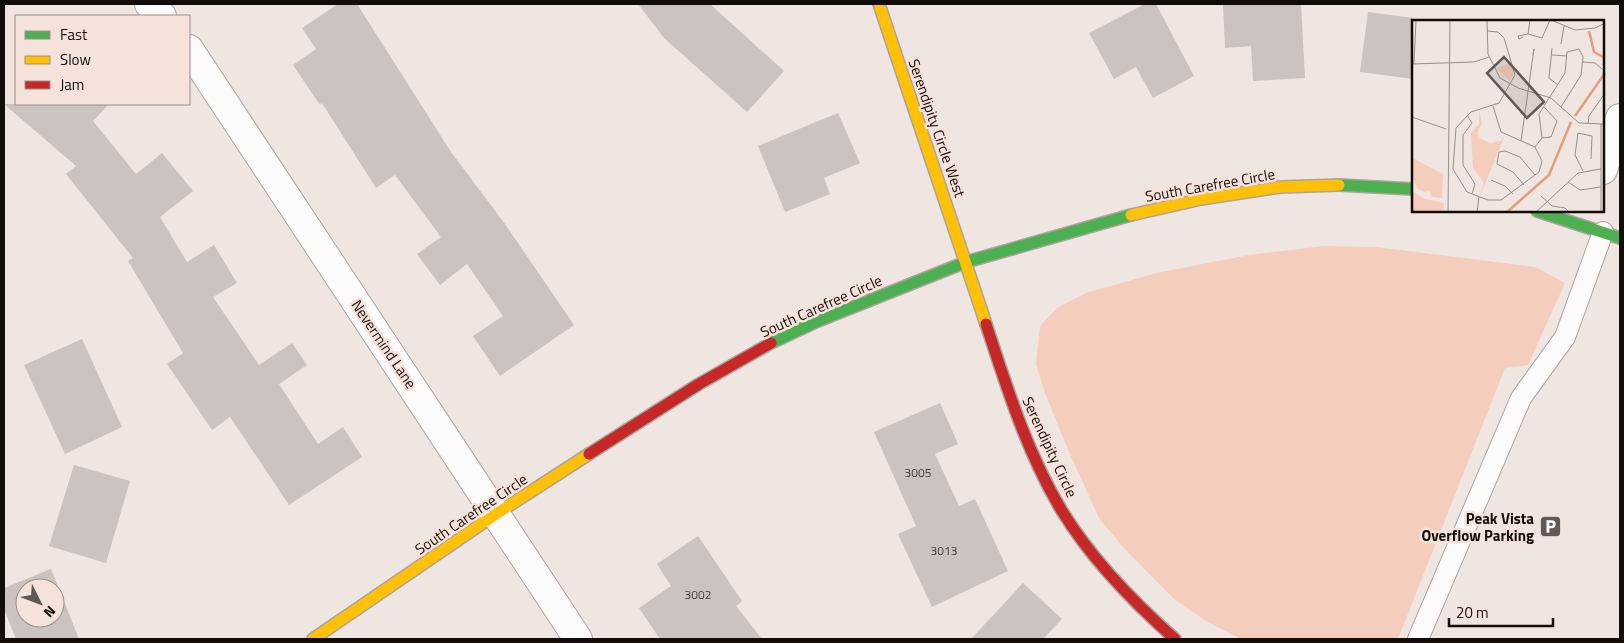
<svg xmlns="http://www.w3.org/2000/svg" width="1624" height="643" font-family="'Titillium Web',sans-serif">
<rect width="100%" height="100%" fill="#efe5e1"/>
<!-- green -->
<polygon fill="#f4cdbc" points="1324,246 1376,247 1535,267 1565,283 1528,365 1505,368 1398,639 1241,639 1206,621 1174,599 1122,546 1099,518 1069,452 1045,393 1036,364 1040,326 1057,308 1086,293 1157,273 1249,255"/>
<!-- building -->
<g fill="#cbc3c0" fill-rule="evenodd">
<polygon points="338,4 357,4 451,152 505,224 574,325 500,376 473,336 503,316 467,264 440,285 417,254 441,237 395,175 376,188 322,103 320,105 293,65 316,49 302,28"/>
<polygon points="638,4 710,4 784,71 747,112 664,38"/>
<polygon points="1145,4 1156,4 1194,76 1153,98 1136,67 1114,79 1089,33"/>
<polygon points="1223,4 1301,4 1305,78 1253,81 1251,46 1225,48"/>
<polygon points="1368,12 1413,18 1413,79 1360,72"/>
<polygon points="4,104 109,104 93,121 136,174 162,153 193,191 160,217 187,262 214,245 237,283 213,297 259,365 292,343 307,365 279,384 318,444 343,427 362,457 289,505 230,417 212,430 167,364 183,353 128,261 133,258 66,174 76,166"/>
<polygon points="838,113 860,163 824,178 830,194 785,212 758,146"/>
<polygon points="82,339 122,427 65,454 24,365"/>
<polygon points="940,403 958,444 935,454 959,506 975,499 1008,571 932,607 898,534 916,526 874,432"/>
<polygon points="74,465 130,481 106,563 49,546"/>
<polygon points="698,536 742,601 736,606 762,639 660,639 639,608 671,586 657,564"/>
<path d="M51,569L79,639H16L4,609V588ZM25,588H55V618H25Z"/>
<polygon points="1023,583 1062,619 1043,639 971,639"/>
</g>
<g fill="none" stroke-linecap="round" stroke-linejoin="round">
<defs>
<polyline id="lane" points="1418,639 1521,398 1565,337 1603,232"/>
<g id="street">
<polyline points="149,4 162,16"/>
<polyline points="189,49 578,639"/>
<polyline points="1603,170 1620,118"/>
</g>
<g id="fast">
<polyline points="1339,185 1413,189"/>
<polyline points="1537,211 1620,238"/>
<polyline points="771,343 818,321 966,262 1131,215"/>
</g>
<g id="slow">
<polyline points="879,4 986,324"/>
<polyline points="1131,215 1201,199 1280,187 1339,185"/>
<polyline points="313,639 496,514 589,454"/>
</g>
<g id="jam">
<path d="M986,324C1007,388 1027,453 1062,511C1092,560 1132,601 1175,639"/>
<polyline points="589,454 699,384 771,343"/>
</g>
</defs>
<!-- lane casing -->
<use href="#lane" stroke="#aba3a0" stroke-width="22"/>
<!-- street casing -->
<use href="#street" stroke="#aba3a0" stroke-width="30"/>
<!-- fast casing -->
<use href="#fast" stroke="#aba3a0" stroke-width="14"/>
<!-- slow casing -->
<use href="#slow" stroke="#aba3a0" stroke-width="14"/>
<!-- jam casing -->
<use href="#jam" stroke="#aba3a0" stroke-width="14"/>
<!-- lane -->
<use href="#lane" stroke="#fdfbfa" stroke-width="20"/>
<!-- street -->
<use href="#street" stroke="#fdfbfa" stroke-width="28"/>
<!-- fast -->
<use href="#fast" stroke="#4caf50" stroke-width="11"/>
<!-- slow -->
<use href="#slow" stroke="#ffc107" stroke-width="11"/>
<!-- jam -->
<use href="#jam" stroke="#c62828" stroke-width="11"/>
</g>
<!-- icons -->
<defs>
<symbol id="parking-square" viewBox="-11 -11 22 22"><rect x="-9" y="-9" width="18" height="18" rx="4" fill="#605955" stroke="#f5e3db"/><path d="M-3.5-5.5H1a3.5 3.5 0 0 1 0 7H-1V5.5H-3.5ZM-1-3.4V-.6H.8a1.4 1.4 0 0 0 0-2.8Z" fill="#fff"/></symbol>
</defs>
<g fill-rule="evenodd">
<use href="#parking-square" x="1538" y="514" width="25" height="25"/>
</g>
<g text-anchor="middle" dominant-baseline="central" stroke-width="5" stroke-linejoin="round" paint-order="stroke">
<!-- number labels -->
<g font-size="12" fill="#413a38">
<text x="918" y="472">3005</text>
<text x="944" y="550">3013</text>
<text x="698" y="594">3002</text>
</g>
<!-- street labels -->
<g font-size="15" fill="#130d0a" stroke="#f5e3db">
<text transform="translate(937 128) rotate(71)">Serendipity Circle West</text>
<text transform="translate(1210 185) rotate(-10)">South Carefree Circle</text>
<text transform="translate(821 306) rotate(-24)">South Carefree Circle</text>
<text transform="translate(384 344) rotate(56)">Nevermind Lane</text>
<text transform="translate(1050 447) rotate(65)">Serendipity Circle</text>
<text transform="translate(471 514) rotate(-34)">South Carefree Circle</text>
</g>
<!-- poi labels -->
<g font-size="15" font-weight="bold" fill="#130d0a" stroke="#f5e3db" text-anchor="end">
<text x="1534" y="518">Peak Vista<tspan x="1534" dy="17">Overflow Parking</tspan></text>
</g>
</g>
<!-- overview -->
<g transform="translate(1412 20)">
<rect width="192" height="192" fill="#efe5e1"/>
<path d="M98,43L102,53L98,61L84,48ZM67,90L70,104L65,114L69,119L78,123L89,121L93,115L68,176L72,163L61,148L59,113L67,104ZM0,138L31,154L30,178L20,177L17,171L12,172L5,168L0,156ZM0,171L13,179L32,183V192H0Z" fill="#f4cdbc"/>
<path fill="none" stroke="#e29e7e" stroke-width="2.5" d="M177,11L182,32L193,38M163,96L193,53M95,192L137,155L159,102"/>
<path fill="none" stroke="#978f8b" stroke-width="1" d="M75,0L76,34L88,58L106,68L139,78L167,103L193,104M139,0L163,10L183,8L193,3M75,11L86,12L92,18L103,55L87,83L59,92L44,108L41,149L55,172L76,180H89L127,152L130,141L123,127L89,112L81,86M116,14L130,18L138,0M111,17L107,19L106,16L116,14L118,0M149,24L152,6M140,28L137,58L146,65M140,35L155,36M171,42L183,43L190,49M0,44L62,42L77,37M2,44L4,0M55,95L60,103L51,115V145L63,164L60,174M0,97L34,109M176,104L177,96L193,73M130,118L139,117L145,101L132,87M109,121L122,29L121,35M123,127L130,118L127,94L153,53L155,32L167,29L171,37L169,55L149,87M171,151L163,135L166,113L180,116L179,139M79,160L93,166L101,174M156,162L168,170L189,167M112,165L101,152L85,144L87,132L93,131L108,137L123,155M129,176L140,186L153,188L157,192M36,192L38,0M65,192L67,177M124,192L166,153L189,149M189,192V104"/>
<path fill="#605955" fill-opacity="0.15" stroke="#605955" stroke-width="2.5" d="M92,37L132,82L115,98L75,53Z"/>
<rect width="192" height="192" fill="none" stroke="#130d0a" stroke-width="2.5"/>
</g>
<!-- border -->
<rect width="1624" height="643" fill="none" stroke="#130d0a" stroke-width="10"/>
<!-- legend -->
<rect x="15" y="15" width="175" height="90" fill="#f5e3db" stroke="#9b8d87"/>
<rect x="25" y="31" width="25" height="8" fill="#4caf50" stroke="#9b8d87"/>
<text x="60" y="40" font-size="15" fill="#130d0a">Fast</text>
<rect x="25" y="56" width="25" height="8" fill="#ffc107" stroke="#9b8d87"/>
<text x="60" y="65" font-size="15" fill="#130d0a">Slow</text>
<rect x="25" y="81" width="25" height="8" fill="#c62828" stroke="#9b8d87"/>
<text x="60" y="90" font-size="15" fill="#130d0a">Jam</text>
<!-- north arrow -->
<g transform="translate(40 603) rotate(132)"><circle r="24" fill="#f5e3db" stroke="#9b8d87"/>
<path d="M0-4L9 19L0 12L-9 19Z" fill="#605955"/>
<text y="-8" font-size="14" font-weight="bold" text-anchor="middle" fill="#130d0a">N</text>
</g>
<!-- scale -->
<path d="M1449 618v8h104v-8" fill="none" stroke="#130d0a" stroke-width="2.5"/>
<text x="1456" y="618" font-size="15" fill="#130d0a" stroke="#f5e3db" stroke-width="4" paint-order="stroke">20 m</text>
</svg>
